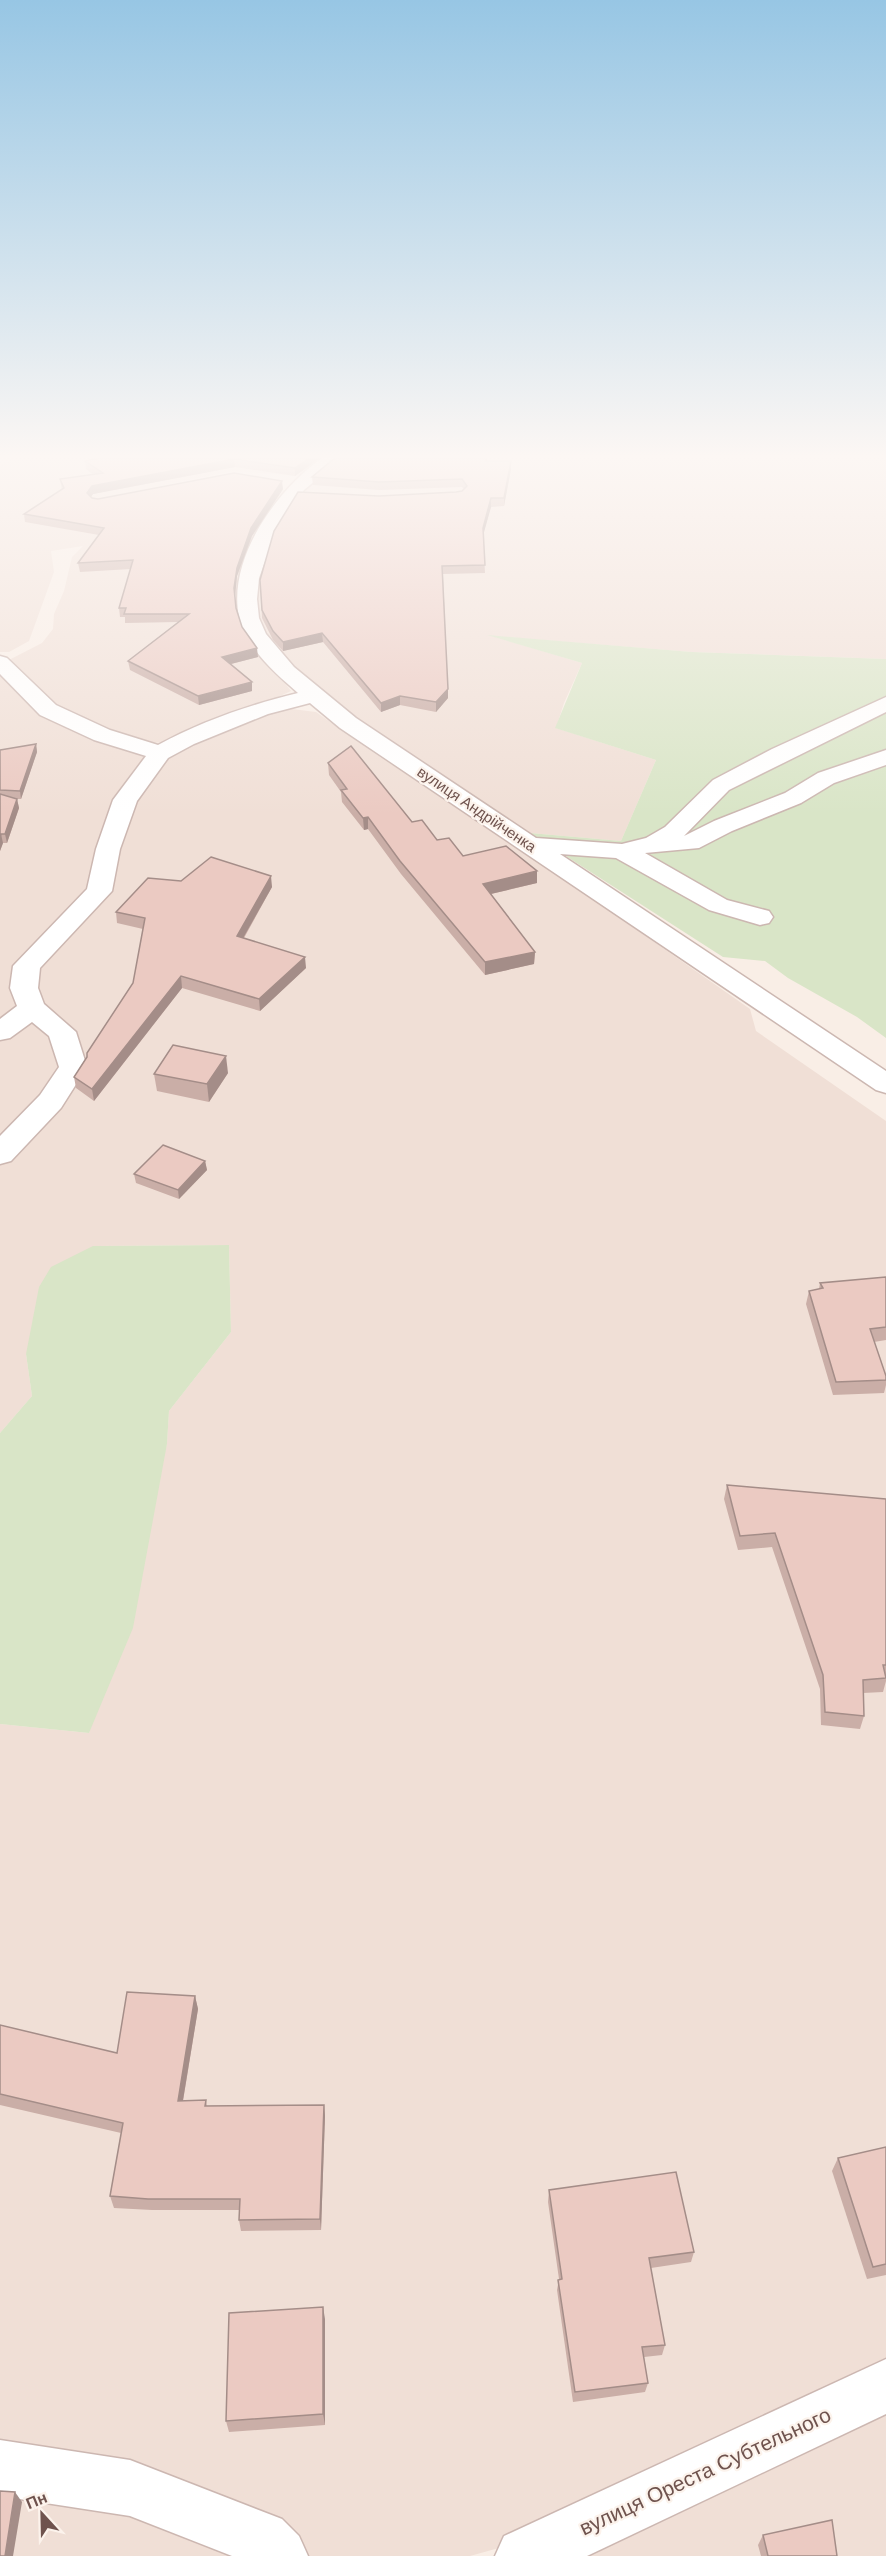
<svg xmlns="http://www.w3.org/2000/svg" width="886" height="2556" font-family="Helvetica,sans-serif">
<rect width="100%" height="100%" fill="#f9eee6"/>
<!-- residential -->
<g fill="#f0dfd6">
<polygon points="15,458 323,458 299,476 233,471 97,499 266,482 286,491 263,517 243,565 247,635 291,691 236,716 170,742 149,743 96,728 40,698 7,661 42,643 53,629 54,614 64,591 72,557 83,546 51,551 54,572 29,641 9,652 0,652 0,465"/>
<polygon points="342,458 886,458 886,659 692,652 492,636 582,663 564,703 556,728 656,760 621,841 530,833 378,736 301,673 263,632 254,602 259,567 293,502 317,476"/>
<polygon points="0,672 42,711 152,754 98,872 18,1005 0,1023"/>
<polygon points="292,709 316,712 380,757 523,850 750,1009 756,1031 886,1121 886,2369 506,2546 470,2556 308,2556 0,2455 0,1724 89,1733 167,1444 169,1411 231,1332 229,1245 94,1246 26,1354 32,1396 0,1433 0,1163 82,1069 39,1003 36,967 108,890 131,800 165,756 251,718"/>
<polygon points="28,1018 54,1036 61,1075 0,1140 0,1036"/>
<polygon points="886,2413 886,2556 574,2556"/>
<polygon points="0,2480 129,2500 252,2556 0,2556"/>
</g>
<!-- green -->
<g fill="#d9e5c7">
<polygon points="487,635 692,652 886,659 886,1038 857,1017 788,978 765,961 723,957 530,833 621,841 656,760 555,728 582,663"/>
<polygon points="229,1245 231,1332 169,1411 167,1444 133,1628 89,1733 0,1724 0,1433 32,1396 26,1354 39,1287 51,1267 93,1246"/>
</g>
<g fill="none" stroke-linecap="round" stroke-linejoin="round">
<defs>
<g id="minor">
<path d="M322,458H342L304,490L284,516L274,536L259,578L257,599L259,618L266,634L294,667L356,718L536,838L622,844L646,838L665,827L713,780L772,749L886,697V712L729,790L684,836L714,821L785,793L818,773L886,750V765L834,783L801,803L732,831L699,848L645,853L727,900L769,911L773,917L769,923L760,925L709,910L616,858L560,854L886,1071V1093L876,1090L340,728L310,703L268,714L194,744L168,758L137,801L120,849L112,891L40,968L38,988L44,1004L76,1032L87,1067L61,1108L11,1161L0,1164V1136L40,1095L59,1067L49,1036L32,1022L10,1038L0,1040V1019L17,1006L10,988L13,966L87,889L96,849L113,800L146,756L94,740L40,715L0,674V656L7,658L56,705L110,730L158,745C202,721 249,705 298,693C276,674 245,647 239,617C227,558 277,490 322,458Z"/>
<polygon points="886,2359 886,2414 587,2556 495,2556 504,2536"/>
<polygon points="0,2440 130,2460 282,2519 299,2536 308,2556 232,2556 130,2516 0,2496"/>
</g>
</defs>
<!-- minor casing -->
<use href="#minor" stroke="#ccb7b1" stroke-width="3"/>
<!-- minor -->
<use href="#minor" fill="#fff" fill-rule="evenodd"/>
</g>
<!-- wall -->
<g fill="#caaea7">
<polygon points="99,458 320,458 295,476 235,467 93,494 91,497 98,499 283,489 252,536 237,576 235,596 236,608 242,627 258,657 231,664 252,682 252,691 199,705 130,670 128,661 178,622 125,623 125,617 120,617 119,608 131,569 80,572 78,563 99,535 25,522 24,514 62,490 60,479 94,475 86,469 85,461"/>
<polygon points="486,461 511,469 504,506 491,507 483,534 485,573 443,574 448,698 436,712 400,705 381,712 323,642 283,651 273,640 262,618 260,580 379,496 456,492 462,491 464,489 462,487 379,490 313,485 312,477"/>
<polygon points="36,744 37,752 21,799 17,799 19,808 7,843 3,843 0,851 0,750"/>
<polygon points="328,763 437,840 463,856 537,871 537,883 491,894 535,952 534,964 485,975 401,874 368,829 364,830 342,802 341,792 329,775"/>
<polygon points="181,881 272,887 244,938 306,968 260,1011 182,988 94,1101 76,1088 74,1077 133,983 143,929 117,923 116,912"/>
<polygon points="228,1073 209,1102 157,1091 154,1074"/>
<polygon points="205,1161 207,1170 179,1199 136,1183 134,1174"/>
<polygon points="886,1277 886,1340 874,1342 886,1376 886,1385 884,1393 833,1395 806,1304 809,1291 819,1289 820,1283"/>
<polygon points="727,1485 886,1499 886,1681 883,1692 863,1693 864,1716 860,1729 821,1725 820,1689 772,1547 738,1550 724,1499"/>
<polygon points="195,1996 198,2009 183,2101 206,2100 207,2106 324,2105 325,2116 321,2230 241,2231 239,2220 239,2210 152,2210 114,2208 110,2196 121,2133 0,2105 0,2025 117,2053"/>
<polygon points="886,2147 886,2275 867,2279 832,2171 838,2158"/>
<polygon points="549,2190 694,2252 691,2262 651,2268 665,2345 662,2355 644,2357 648,2383 645,2392 573,2402 557,2290 559,2279 548,2202"/>
<polygon points="325,2319 325,2425 229,2432 226,2421"/>
<polygon points="763,2535 837,2556 761,2556 758,2545"/>
</g>
<!-- shaded-wall -->
<g fill="#a48d88">
<polygon points="309,458 320,458 295,476 295,468"/>
<polygon points="234,459 235,467 93,494 88,501 87,493 92,486"/>
<polygon points="511,461 511,469 504,506 504,498"/>
<polygon points="282,481 283,489 252,536 237,576 235,596 234,588 237,568 251,528"/>
<polygon points="491,498 491,507 483,536 483,528"/>
<polygon points="322,633 323,642 283,651 283,642"/>
<polygon points="257,648 258,657 223,666 222,657"/>
<polygon points="252,682 252,691 199,705 198,696"/>
<polygon points="448,689 448,698 436,712 436,702"/>
<polygon points="400,696 400,705 381,712 381,703"/>
<polygon points="36,744 37,752 21,799 20,791"/>
<polygon points="17,799 19,808 7,843 5,834"/>
<polygon points="368,817 368,829 364,830 363,818"/>
<polygon points="1,834 3,843 0,851 0,837"/>
<polygon points="537,871 537,883 482,896 483,884"/>
<polygon points="271,876 272,887 238,947 237,936"/>
<polygon points="535,952 534,964 485,975 485,962"/>
<polygon points="305,957 306,968 260,1011 259,999"/>
<polygon points="181,976 182,988 94,1101 92,1089"/>
<polygon points="226,1056 228,1073 209,1102 207,1084"/>
<polygon points="205,1161 207,1170 179,1199 178,1190"/>
<polygon points="195,1996 198,2009 181,2112 178,2101"/>
<polygon points="324,2105 325,2116 321,2230 320,2219"/>
<polygon points="323,2307 325,2319 325,2425 323,2414"/>
<polygon points="15,2492 22,2502 13,2556 5,2556"/>
</g>
<!-- building -->
<g fill="#ebcac2" stroke="#a48d88" stroke-width="1.5">
<polygon points="99,458 309,458 295,468 234,459 92,486 87,493 92,498 98,499 234,473 282,481 251,528 237,568 234,588 236,608 242,627 257,648 222,657 252,682 198,696 128,661 189,614 124,614 126,608 119,608 133,560 78,563 104,528 24,514 64,488 60,479 103,473 85,461"/>
<polygon points="335,458 486,458 486,461 511,461 504,498 491,498 483,528 485,565 442,566 448,689 436,702 400,696 381,703 322,633 283,642 273,631 262,610 260,580 274,531 298,492 379,496 456,492 462,491 467,486 462,479 379,482 312,477"/>
<polygon points="36,744 20,791 0,790 0,750"/>
<polygon points="351,746 412,822 422,820 437,840 449,838 463,856 506,846 537,871 483,884 535,952 485,962 400,861 368,817 363,818 341,790 347,789 328,763"/>
<polygon points="0,794 17,799 5,834 1,834 0,837"/>
<polygon points="211,857 271,876 237,936 305,957 259,999 181,976 92,1089 74,1077 87,1057 87,1053 133,983 145,918 116,912 148,878 181,881"/>
<polygon points="173,1045 226,1056 207,1084 154,1074"/>
<polygon points="163,1145 205,1161 178,1190 134,1174"/>
<polygon points="886,1277 886,1327 870,1329 886,1376 886,1380 836,1382 809,1291 823,1288 820,1283"/>
<polygon points="727,1485 886,1499 886,1665 883,1665 886,1678 863,1680 864,1716 825,1712 823,1675 775,1533 740,1536"/>
<polygon points="127,1992 195,1996 178,2101 206,2100 205,2106 324,2105 320,2219 239,2220 240,2199 148,2199 110,2196 123,2123 0,2094 0,2025 117,2053"/>
<polygon points="886,2147 886,2264 873,2267 838,2158"/>
<polygon points="676,2172 694,2252 649,2258 665,2345 642,2347 648,2383 575,2392 558,2280 562,2279 549,2190"/>
<polygon points="323,2307 323,2414 226,2421 229,2313"/>
<polygon points="0,2491 15,2492 5,2556 0,2556"/>
<polygon points="832,2520 837,2556 768,2556 763,2535"/>
</g>
<!-- sky -->
<linearGradient id="sky" x2="0" y2="1"><stop stop-color="#97c6e4"/><stop offset="0.56" stop-color="#fcf7f4"/><stop offset="1" stop-color="#fcf7f4" stop-opacity="0"/></linearGradient>
<rect width="886" height="815" fill="url(#sky)"/>
<g text-anchor="middle" dominant-baseline="central" stroke-width="4.5" stroke-linejoin="round" paint-order="stroke">
<!-- far-street labels -->
<g font-size="15" fill="#6f534e" stroke="#fcf3ec">
<text transform="translate(477 809) rotate(34)">вулиця Андрійченка</text>
</g>
<!-- near-street labels -->
<g font-size="21" fill="#6f534e" stroke="#fcf3ec">
<text transform="translate(705 2471) rotate(-25)">вулиця Ореста Субтельного</text>
</g>
</g>
<!-- north arrow -->
<g transform="translate(42 2514) rotate(338)" stroke="#fcf3ec" stroke-width="4.5" paint-order="stroke">
<path d="M0-4.5L10 22L0 15L-10 22Z" fill="#6f534e"/>
<text y="-9" font-size="16" font-weight="bold" text-anchor="middle" fill="#6f534e">Пн</text>
</g>
</svg>
